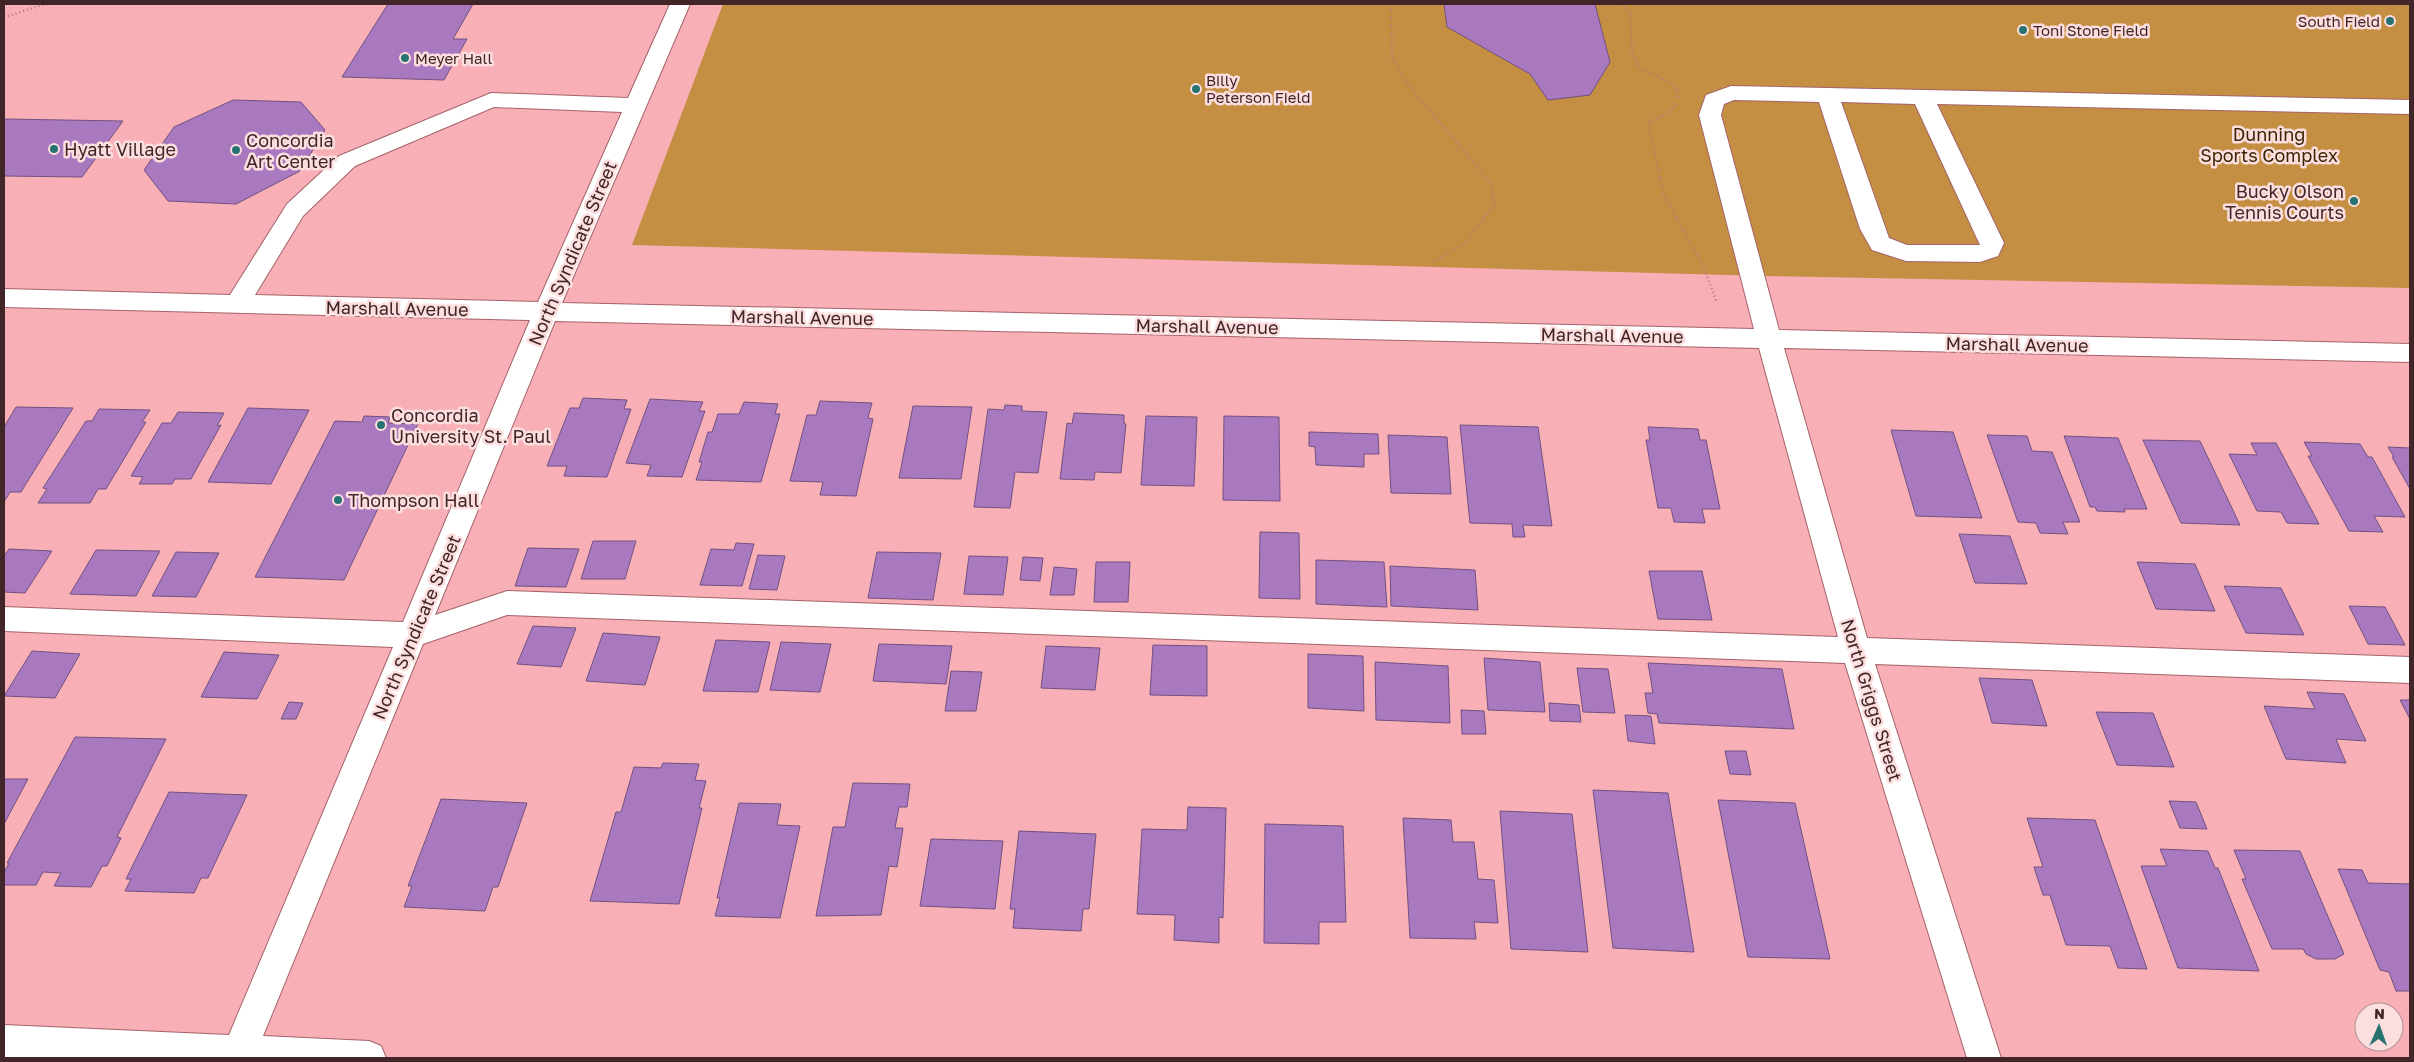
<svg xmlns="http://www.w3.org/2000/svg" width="2414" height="1062" font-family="'Golos Text',sans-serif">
<rect width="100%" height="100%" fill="#f8afb5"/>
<!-- green -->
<polygon fill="#c48f42" points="723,4 2410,4 2410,288 1766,276 632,245"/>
<!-- building -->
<g fill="#a979c0" stroke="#715181">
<polygon points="388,4 473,4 453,39 467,39 444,80 342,77"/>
<polygon points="1444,4 1595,4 1610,62 1590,95 1548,100 1530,74 1447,27"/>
<polygon points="233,100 301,102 325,130 300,171 236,204 168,201 144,170 174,127"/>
<polygon points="4,119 123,121 82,177 4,176"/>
<polygon points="583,398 627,400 624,409 631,409 607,477 564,476 567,466 547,466 570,408 579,408"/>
<polygon points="650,399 703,402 699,411 705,411 682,477 647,476 651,465 626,463"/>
<polygon points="820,401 872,403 868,418 873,419 856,496 820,495 823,482 790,481 807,415 816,415"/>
<polygon points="744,402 778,404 775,414 780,414 761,482 696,480 702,462 699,462 708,432 712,432 718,414 739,414"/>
<polygon points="1005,405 1022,406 1022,411 1047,412 1038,473 1015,472 1010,508 974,507 988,409 1004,410"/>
<polygon points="913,406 972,407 961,479 899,478"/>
<polygon points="16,407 73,408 21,492 10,492 4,502 4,427"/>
<polygon points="248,408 309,410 271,484 208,482"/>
<polygon points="99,409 150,410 142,422 146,422 106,489 98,489 90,503 38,503 47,489 43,488 86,421 92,421"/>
<polygon points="178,412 224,413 217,426 221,425 191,479 175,479 172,484 139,484 143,477 131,476 162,423 171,423"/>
<polygon points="1074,413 1124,415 1124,424 1126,424 1121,473 1095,472 1094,480 1060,479 1067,423 1072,424"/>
<polygon points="364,416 390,417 388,423 418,424 344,580 255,577 335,421 362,422"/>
<polygon points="1146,416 1197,417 1194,486 1141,485"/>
<polygon points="1224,416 1279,417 1280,501 1223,500"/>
<polygon points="1460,425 1538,427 1552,526 1523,525 1525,537 1513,537 1512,524 1470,523"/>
<polygon points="1648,427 1698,429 1700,440 1706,440 1720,509 1702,509 1705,523 1674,522 1671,508 1658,508 1646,440 1650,440"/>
<polygon points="1891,430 1953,432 1982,518 1916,516"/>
<polygon points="1309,432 1378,434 1379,454 1364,454 1364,467 1316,465 1315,447 1309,446"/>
<polygon points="1388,435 1447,437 1451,494 1391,493"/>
<polygon points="1987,435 2027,436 2032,451 2052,452 2080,522 2063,522 2068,534 2040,533 2036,523 2018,522"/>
<polygon points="2064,436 2118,438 2147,509 2124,509 2125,512 2097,511 2095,507 2090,507"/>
<polygon points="2143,440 2200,441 2240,525 2181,523"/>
<polygon points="2304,442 2360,444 2368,457 2372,457 2405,517 2374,516 2383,532 2349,531 2308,456 2312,456"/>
<polygon points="2251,443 2276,443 2319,524 2287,523 2281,512 2257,511 2229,454 2257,455"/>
<polygon points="2388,447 2410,448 2410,489 2392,457 2394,457"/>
<polygon points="1260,532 1299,533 1300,599 1259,598"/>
<polygon points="1959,534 2010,536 2027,584 1975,583"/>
<polygon points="593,541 636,541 625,579 581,579"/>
<polygon points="736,543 754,544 742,586 700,585 711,549 734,550"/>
<polygon points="528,548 579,549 566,587 515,586"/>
<polygon points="9,549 52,551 25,593 4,592 4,556"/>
<polygon points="96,550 160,551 136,596 70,594"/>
<polygon points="176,552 219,553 196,597 152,596"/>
<polygon points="877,552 941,553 933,600 868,598"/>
<polygon points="758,555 785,556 777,590 749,589"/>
<polygon points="969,556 1008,557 1003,595 964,594"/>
<polygon points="1023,557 1043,558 1040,581 1020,580"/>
<polygon points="1316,560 1384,562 1387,607 1316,604"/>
<polygon points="1096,562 1130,562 1128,602 1094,602"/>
<polygon points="2137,562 2195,564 2215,611 2156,609"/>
<polygon points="1390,566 1475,570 1478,610 1391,606"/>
<polygon points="1054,567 1077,569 1074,595 1050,595"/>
<polygon points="1649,571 1702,571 1712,620 1658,619"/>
<polygon points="2224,586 2281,588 2304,635 2246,633"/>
<polygon points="2349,606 2385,607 2405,645 2368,644"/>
<polygon points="533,626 576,628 561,667 517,664"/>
<polygon points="603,633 660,637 645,685 586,681"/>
<polygon points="716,640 770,642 758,692 703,691"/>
<polygon points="781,642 831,644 820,692 770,690"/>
<polygon points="879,644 952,646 946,684 873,681"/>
<polygon points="1153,645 1207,646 1207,696 1150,695"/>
<polygon points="1046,646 1100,648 1095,690 1041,688"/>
<polygon points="32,651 80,654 55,698 4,696"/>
<polygon points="224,652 279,655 257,699 201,697"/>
<polygon points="1308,654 1363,656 1364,711 1308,708"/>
<polygon points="1484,658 1540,662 1545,712 1488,710"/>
<polygon points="1375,662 1448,666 1450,723 1376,720"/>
<polygon points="1648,663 1782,669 1794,729 1659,723 1657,714 1648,713 1645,693 1653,693"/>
<polygon points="1577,668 1608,669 1615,713 1583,712"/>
<polygon points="951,671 982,672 976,711 945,711"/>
<polygon points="1979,678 2032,680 2047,726 1992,723"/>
<polygon points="2307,692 2344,694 2366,741 2336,739 2346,763 2286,759 2264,706 2315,709"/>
<polygon points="2400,700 2410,700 2410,719"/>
<polygon points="289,702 303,703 296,719 281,719"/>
<polygon points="1549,703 1579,705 1581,722 1550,721"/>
<polygon points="1461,710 1484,711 1486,734 1462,734"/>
<polygon points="2096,712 2153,713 2174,767 2117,765"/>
<polygon points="1625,715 1651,716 1655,744 1628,741"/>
<polygon points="75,737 166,739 117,837 121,838 107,866 102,866 91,887 54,886 61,873 43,872 36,885 4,885 4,873 9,863 7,863"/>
<polygon points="1725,751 1746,751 1751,775 1730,774"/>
<polygon points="663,763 699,764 695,780 706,781 699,808 702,808 679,904 590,901 616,812 621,812 634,767 661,768"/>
<polygon points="4,779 28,779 4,824"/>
<polygon points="853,783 910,784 907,807 899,807 895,828 903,828 897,867 889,866 881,915 816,916 833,827 845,827"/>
<polygon points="1593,790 1668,793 1694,952 1613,948"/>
<polygon points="169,792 247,795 208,878 201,878 194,893 125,891 131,879 126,879"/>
<polygon points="441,799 527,803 498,887 493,887 485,911 404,907 412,886 408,886"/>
<polygon points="1718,800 1795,803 1830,959 1748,957"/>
<polygon points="2169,801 2196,802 2207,829 2180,828"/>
<polygon points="739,803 781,804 777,825 800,826 780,918 715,916 720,898 717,898"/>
<polygon points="1188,807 1226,808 1223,918 1219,917 1219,943 1174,940 1175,915 1137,914 1142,829 1187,830"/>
<polygon points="1500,811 1572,814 1588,952 1511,949"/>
<polygon points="1403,818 1451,820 1453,842 1474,842 1478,879 1494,880 1498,923 1474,922 1476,939 1410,938"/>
<polygon points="2027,818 2095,820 2147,969 2118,968 2110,946 2066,945 2050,895 2043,895 2034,867 2043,867"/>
<polygon points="1265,824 1343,826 1346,922 1319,922 1319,944 1264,943"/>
<polygon points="1019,831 1096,834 1089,909 1083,909 1081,931 1013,928 1015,909 1010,909"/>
<polygon points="931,839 1003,841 995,909 920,906"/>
<polygon points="2160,849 2208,851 2215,868 2218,868 2259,971 2178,968 2141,866 2167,866"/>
<polygon points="2234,850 2300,851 2344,954 2335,959 2316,959 2306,954 2303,949 2272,949 2242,879 2246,879"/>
<polygon points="2338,869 2362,870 2368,883 2410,884 2410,991 2396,991 2389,972 2380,970"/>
</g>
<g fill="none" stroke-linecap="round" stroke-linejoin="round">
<defs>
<path id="minor" d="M670,4H690L562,303L1754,329L1699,115L1706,95L1731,86L2410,100V114L1937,104L2004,243L1998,256L1980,262L1906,261L1872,250L1860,229L1819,102L1734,100L1724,104L1721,115L1779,330L2410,344V362L1784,348L1867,638L2410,657V683L1875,664L2001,1058H1967L1845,663L507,615L423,644L263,1036L369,1041L381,1046L386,1058H4V1025L229,1035L393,647L4,631V607L403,622L530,320L4,307V289L230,295L287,204L339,156L491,93L628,98ZM1841,102L1915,104L1980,245H1907L1889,238ZM494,107L622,112L538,302L255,295L303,216L355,166ZM555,321L1759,348L1838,637L507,591L435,615Z"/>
</defs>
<!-- minor casing -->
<use href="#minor" stroke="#a46369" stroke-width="2"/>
<!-- path -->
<g stroke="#b1797e" stroke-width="2.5" stroke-dasharray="1 3" stroke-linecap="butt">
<polyline points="1391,4 1392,57 1409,86 1490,182 1495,204 1464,244 1431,263"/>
<polyline points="1622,4 1630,13 1632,52 1640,70 1658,76 1677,88"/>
<polyline points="4,17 46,4"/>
<polyline points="1677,88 1678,97"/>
<polyline points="1676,105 1664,115 1648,123 1664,195 1705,270 1717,303"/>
</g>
<!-- minor -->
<use href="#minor" fill="#fff" fill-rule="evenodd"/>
</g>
<!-- markers -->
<g fill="#287372" stroke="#fcdedf" stroke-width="2">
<circle cx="2390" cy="21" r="5"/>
<circle cx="2023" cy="30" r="5"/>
<circle cx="405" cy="58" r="5"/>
<circle cx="1196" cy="89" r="5"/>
<circle cx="54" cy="149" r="5"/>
<circle cx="236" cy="150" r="5"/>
<circle cx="2354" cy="201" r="5"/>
<circle cx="381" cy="425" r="5"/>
<circle cx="338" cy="500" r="5"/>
</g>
<g text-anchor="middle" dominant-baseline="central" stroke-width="5" stroke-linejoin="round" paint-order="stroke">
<!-- far-poi labels -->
<g font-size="15" fill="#412528" stroke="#fcdedf" text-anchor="start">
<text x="2380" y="21" text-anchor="end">South Field</text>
<text x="2033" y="30">Toni Stone Field</text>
<text x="415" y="58">Meyer Hall</text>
<text x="1206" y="80">Billy<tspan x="1206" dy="17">Peterson Field</tspan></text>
</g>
<!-- park labels -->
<g font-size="18" fill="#3a2401" stroke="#fcdedf">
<text x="2269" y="134">Dunning<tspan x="2269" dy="21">Sports Complex</tspan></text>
</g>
<!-- poi labels -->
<g font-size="18" fill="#412528" stroke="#fcdedf" text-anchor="start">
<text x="246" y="140">Concordia<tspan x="246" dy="21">Art Center</tspan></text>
<text x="64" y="149">Hyatt Village</text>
<text x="2344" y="191" text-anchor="end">Bucky Olson<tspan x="2344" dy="21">Tennis Courts</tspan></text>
<text x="391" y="415">Concordia<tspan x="391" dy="21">University St. Paul</tspan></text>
<text x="348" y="500">Thompson Hall</text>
</g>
<!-- street labels -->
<g font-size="18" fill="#412528" stroke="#fcdedf">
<text transform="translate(572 253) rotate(-67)">North Syndicate Street</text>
<text transform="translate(397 308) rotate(1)">Marshall Avenue</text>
<text transform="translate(802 317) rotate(1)">Marshall Avenue</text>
<text transform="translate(1207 326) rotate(1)">Marshall Avenue</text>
<text transform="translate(1612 335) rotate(1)">Marshall Avenue</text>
<text transform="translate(2017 344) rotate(1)">Marshall Avenue</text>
<text transform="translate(416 627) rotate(-67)">North Syndicate Street</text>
<text transform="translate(1872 700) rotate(73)">North Griggs Street</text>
</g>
</g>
<!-- border -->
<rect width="2414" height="1062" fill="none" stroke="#412528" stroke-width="10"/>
<!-- north arrow -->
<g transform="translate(2379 1027) rotate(2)"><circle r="24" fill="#fcdedf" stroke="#b19496"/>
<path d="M0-4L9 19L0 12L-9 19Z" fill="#287372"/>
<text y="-8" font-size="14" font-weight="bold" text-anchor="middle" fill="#412528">N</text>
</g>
</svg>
